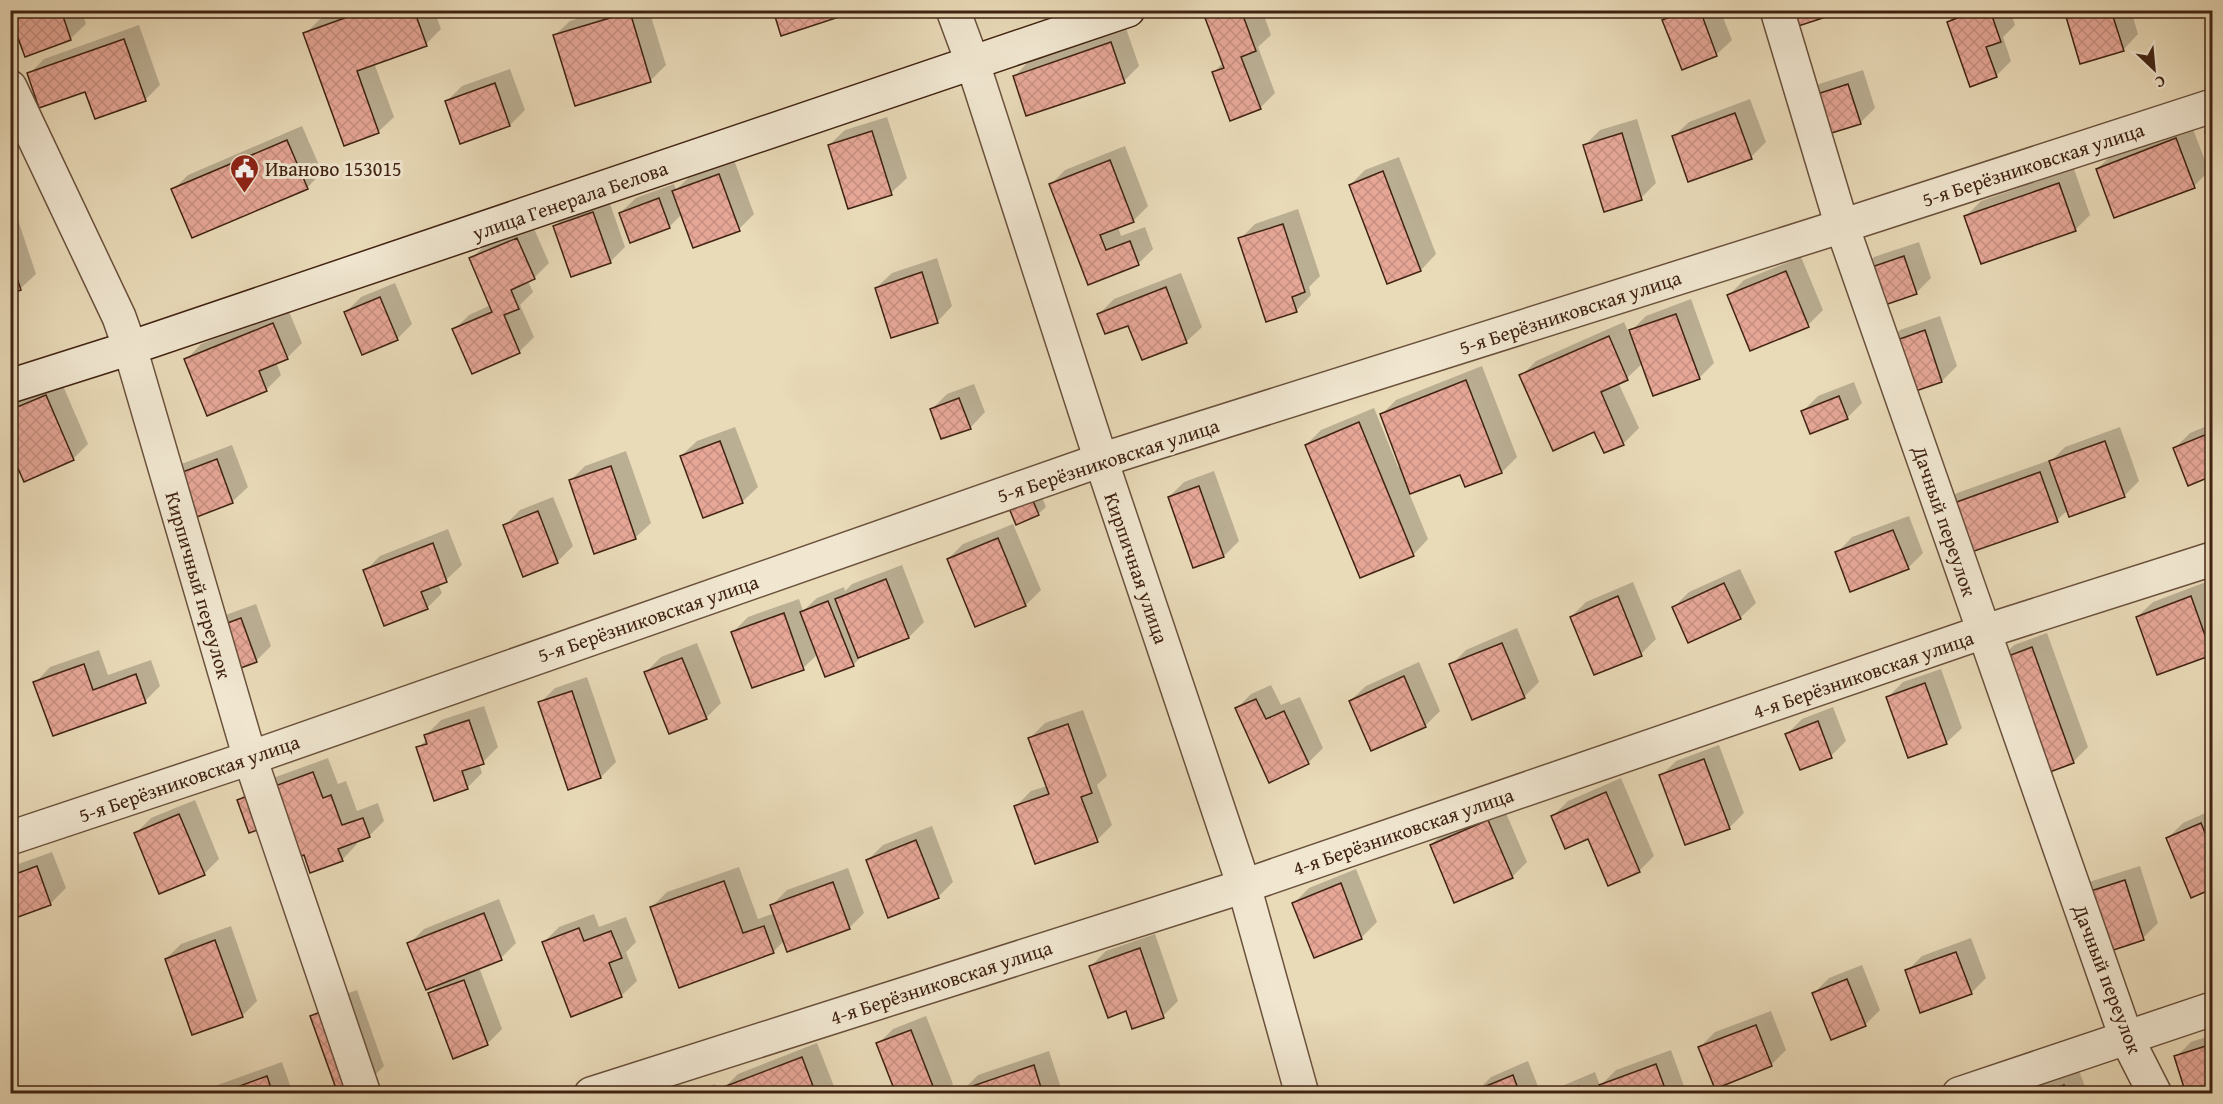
<svg xmlns="http://www.w3.org/2000/svg" width="2223" height="1104" font-family="'Gentium Book Plus',serif">
<defs>
<pattern id="building-cross-hatch" width="8" height="8" patternUnits="userSpaceOnUse" patternTransform="scale(1.5)"><rect width="8" height="8" fill="#e6a797"/><path d="M0 0l8 8M0 8l8-8" fill="none" stroke="#c68f81"/></pattern>
</defs>
<rect width="100%" height="100%" fill="#e9dab8"/>
<filter id="stains"><feTurbulence type="fractalNoise" baseFrequency=".00333" numOctaves="4"/><feColorMatrix values="0 0 0 0 .2 0 0 0 0 .09 0 0 0 0 .02 0 0 0 .5 -.17"/></filter>
<radialGradient id="worn" r=".72"><stop offset=".6" stop-color="#630" stop-opacity="0"/><stop offset="1" stop-color="#630" stop-opacity=".3"/></radialGradient>
<!-- shadow -->
<g fill="#0003">
<polygon points="10,10 81,10 86,24 70,39"/>
<polygon points="343,10 434,10 441,29 426,44 374,63 394,117 378,132 305,34 320,19"/>
<polygon points="603,10 649,10 666,65 651,80 576,104 554,36 570,21"/>
<polygon points="1262,10 1271,35 1258,47 1275,93 1260,108 1213,73 1224,62 1204,11"/>
<polygon points="1674,10 1720,10 1732,40 1716,55 1664,21"/>
<polygon points="1960,10 2010,10 2015,25 2003,37 2011,61 1996,76 1948,22"/>
<polygon points="2065,10 2131,10 2138,34 2123,50"/>
<polygon points="139,25 160,85 145,100 86,90 29,74 44,59"/>
<polygon points="1126,28 1139,66 1124,81 1014,77 1029,61"/>
<polygon points="510,69 525,110 510,125 447,101 462,86"/>
<polygon points="1863,70 1875,108 1860,123 1804,99 1819,84"/>
<polygon points="1750,99 1766,142 1751,157 1673,137 1689,122"/>
<polygon points="887,117 907,178 891,193 829,145 845,130"/>
<polygon points="1637,119 1656,183 1641,198 1585,145 1600,130"/>
<polygon points="2191,124 2209,171 2194,186 2097,169 2113,154"/>
<polygon points="302,126 322,172 307,188 173,190 188,175"/>
<polygon points="1125,146 1148,206 1133,221 1118,227 1121,236 1145,227 1153,249 1138,264 1089,283 1050,185 1065,170"/>
<polygon points="1399,157 1436,254 1421,270 1388,282 1350,185 1365,170"/>
<polygon points="734,160 754,214 739,229 682,214 669,227 620,213 636,198 674,184 676,190 689,177"/>
<polygon points="2074,169 2090,215 2075,230 1966,216 1981,201"/>
<polygon points="10,196 36,274 20,289 10,292"/>
<polygon points="608,198 625,247 610,262 555,226 570,211"/>
<polygon points="1298,209 1320,276 1309,287 1311,295 1296,311 1240,239 1255,224"/>
<polygon points="532,224 549,263 534,278 528,281 533,292 520,305 534,337 519,352 454,330 469,315 491,305 471,259 486,244"/>
<polygon points="1919,242 1931,278 1916,293 1859,272 1874,257"/>
<polygon points="1801,257 1823,310 1808,325 1729,295 1744,280"/>
<polygon points="937,258 952,306 937,322 876,288 892,273"/>
<polygon points="1181,273 1202,327 1186,342 1099,314 1114,299"/>
<polygon points="395,283 412,324 397,339 346,312 361,297"/>
<polygon points="1691,299 1714,363 1699,378 1643,363 1627,378 1618,382 1639,428 1624,443 1605,452 1595,430 1521,376 1536,361 1624,322 1629,333 1646,316"/>
<polygon points="288,309 302,343 287,358 276,362 281,375 266,390 186,360 201,344"/>
<polygon points="1940,316 1957,366 1942,381 1885,346 1900,330"/>
<polygon points="1482,366 1517,457 1502,472 1466,485 1461,473 1409,493 1428,539 1413,555 1306,445 1321,430 1374,408 1398,467 1401,466 1381,415 1396,400"/>
<polygon points="61,381 88,444 73,459 10,446 10,404"/>
<polygon points="1854,382 1862,403 1847,418 1803,411 1818,396"/>
<polygon points="974,384 985,412 970,428 932,409 947,394"/>
<polygon points="2212,424 2212,475 2189,484 2175,448 2190,433"/>
<polygon points="735,427 758,487 742,502 681,456 697,441"/>
<polygon points="2120,427 2139,481 2124,496 2068,510 2057,520 1941,508 1957,493 2053,459 2065,447"/>
<polygon points="232,445 248,487 232,502 176,523 176,466"/>
<polygon points="626,451 651,523 635,538 570,481 585,466"/>
<polygon points="1214,471 1239,541 1224,556 1169,497 1184,482"/>
<polygon points="1037,485 1046,507 1038,514 1008,501"/>
<polygon points="553,497 573,546 557,562 524,575 505,525 520,510"/>
<polygon points="1909,516 1923,553 1908,568 1837,553 1852,537"/>
<polygon points="1013,524 1041,590 1026,605 976,625 948,559 963,544"/>
<polygon points="448,529 462,565 446,580 438,584 442,593 427,608 365,571 380,556"/>
<polygon points="902,565 924,622 909,637 863,655 853,665 818,654 803,668 733,632 748,617 799,599 803,611 817,598 844,587 845,591 852,584"/>
<polygon points="1740,569 1756,603 1740,618 1689,641 1674,607 1689,592"/>
<polygon points="1633,582 1656,639 1641,654 1571,617 1586,602"/>
<polygon points="2206,582 2212,601 2211,654 2137,617 2153,602"/>
<polygon points="256,604 271,646 256,661 220,617"/>
<polygon points="1517,628 1539,682 1524,697 1451,665 1466,650"/>
<polygon points="2047,633 2088,747 2073,762 1999,660 2014,645"/>
<polygon points="697,643 721,703 706,718 646,672 661,657"/>
<polygon points="99,650 108,675 151,660 160,686 145,701 35,683 50,667"/>
<polygon points="1419,662 1440,711 1425,726 1350,701 1366,686"/>
<polygon points="1941,669 1962,728 1946,743 1888,697 1903,682"/>
<polygon points="587,677 616,762 601,777 568,788 540,703 555,688"/>
<polygon points="1271,685 1281,705 1300,697 1323,748 1308,763 1236,709 1251,694"/>
<polygon points="484,706 498,747 483,762 479,764 482,773 467,788 418,748 427,739 426,735 441,720"/>
<polygon points="1833,707 1846,741 1831,756 1787,734 1802,719"/>
<polygon points="1083,710 1107,776 1097,785 1112,825 1097,840 1016,806 1031,791 1047,786 1030,738 1045,723"/>
<polygon points="1719,745 1744,813 1729,828 1661,776 1676,761"/>
<polygon points="328,758 338,784 346,781 357,811 378,803 384,821 369,836 356,841 357,844 342,860 304,853 239,800 254,785"/>
<polygon points="1621,778 1654,856 1639,871 1553,816 1568,801"/>
<polygon points="195,800 219,859 204,874 136,833 151,818"/>
<polygon points="1503,806 1527,862 1512,877 1431,845 1447,830"/>
<polygon points="2212,810 2212,887 2192,896 2168,838 2183,823"/>
<polygon points="932,826 953,882 938,897 868,860 883,845"/>
<polygon points="52,852 66,888 51,903 10,918 10,867"/>
<polygon points="2140,866 2158,923 2143,938 2090,956 2086,883"/>
<polygon points="739,867 758,919 775,913 772,905 787,890 848,868 864,913 849,928 784,941 773,952 652,907 667,892"/>
<polygon points="1356,869 1377,922 1362,937 1315,956 1294,903 1309,888"/>
<polygon points="499,899 516,943 501,958 479,967 502,1029 487,1044 430,993 441,983 409,944 424,929"/>
<polygon points="594,914 599,927 626,917 636,942 626,952 637,981 621,996 544,942 559,927"/>
<polygon points="231,926 257,1001 242,1016 166,959 181,944"/>
<polygon points="1155,934 1178,1001 1163,1016 1127,1009 1091,966 1106,951"/>
<polygon points="1971,938 1986,978 1971,993 1907,971 1922,956"/>
<polygon points="1862,965 1880,1010 1865,1025 1814,993 1829,978"/>
<polygon points="357,990 384,1066 369,1081 312,1017 327,1001"/>
<polygon points="1771,1011 1786,1050 1771,1065 1700,1047 1715,1032"/>
<polygon points="926,1016 953,1084 943,1094 898,1094 878,1044 893,1029"/>
<polygon points="2212,1035 2212,1094 2188,1094 2176,1057 2191,1042"/>
<polygon points="817,1043 837,1094 725,1094 723,1089 738,1074"/>
<polygon points="1671,1050 1684,1086 1676,1094 1543,1094 1595,1072 1600,1086 1616,1070"/>
<polygon points="1049,1051 1063,1094 964,1094 963,1090 978,1075"/>
<polygon points="1528,1061 1541,1094 1476,1094 1476,1092 1491,1077"/>
<polygon points="282,1062 293,1094 207,1094 215,1086"/>
<polygon points="2079,1071 2088,1094 2028,1094 2032,1089"/>
<polygon points="715,1084 718,1094 690,1094"/>
<polygon points="1408,1085 1412,1094 1390,1094"/>
</g>
<!-- building -->
<g fill="url(#building-cross-hatch)" stroke="#402312" stroke-width="1.5">
<polygon points="10,10 61,10 71,40 25,57 10,16"/>
<polygon points="367,10 414,10 427,46 357,71 379,133 344,146 303,33"/>
<polygon points="773,10 841,10 842,16 781,36"/>
<polygon points="1202,10 1241,10 1256,51 1241,57 1261,109 1230,121 1212,72 1224,68"/>
<polygon points="1360,10 1377,10 1362,17"/>
<polygon points="1689,10 1700,10 1717,56 1682,70 1662,20"/>
<polygon points="1776,10 1828,10 1829,16 1783,31"/>
<polygon points="1978,10 1990,10 2001,42 1986,47 1997,77 1970,87 1947,22"/>
<polygon points="2064,10 2111,10 2124,51 2080,64"/>
<polygon points="630,12 651,82 575,106 553,35"/>
<polygon points="124,39 146,101 95,119 85,92 39,108 27,73"/>
<polygon points="1111,42 1125,83 1026,116 1013,76"/>
<polygon points="495,83 510,126 460,144 445,101"/>
<polygon points="1848,84 1861,124 1815,138 1802,99"/>
<polygon points="1735,113 1752,159 1688,182 1672,136"/>
<polygon points="2212,129 2212,152 2205,132"/>
<polygon points="872,131 892,195 848,209 828,145"/>
<polygon points="1622,133 1642,200 1604,212 1583,145"/>
<polygon points="2176,138 2195,188 2114,218 2096,169"/>
<polygon points="287,140 308,189 192,238 171,189"/>
<polygon points="1110,160 1134,222 1100,235 1106,250 1130,241 1139,265 1088,285 1049,184"/>
<polygon points="1383,171 1421,271 1387,284 1349,185"/>
<polygon points="719,174 740,231 693,248 672,191"/>
<polygon points="2059,183 2076,231 1981,264 1964,216"/>
<polygon points="659,198 670,228 630,243 619,213"/>
<polygon points="593,212 611,263 571,277 553,226"/>
<polygon points="1283,224 1305,292 1292,297 1297,312 1266,322 1238,238"/>
<polygon points="517,238 535,279 511,290 519,309 504,315 520,353 472,374 452,329 492,312 469,258"/>
<polygon points="1904,256 1917,294 1870,310 1857,272"/>
<polygon points="10,257 21,290 10,294"/>
<polygon points="1786,271 1809,327 1750,351 1727,295"/>
<polygon points="922,272 938,323 891,338 875,288"/>
<polygon points="1166,287 1187,343 1142,360 1128,326 1105,334 1097,314"/>
<polygon points="380,297 398,340 362,355 344,312"/>
<polygon points="1676,314 1700,379 1653,396 1629,330"/>
<polygon points="273,323 288,359 259,371 267,391 207,416 184,359"/>
<polygon points="1925,330 1942,382 1901,396 1883,345"/>
<polygon points="1609,336 1628,380 1601,392 1624,445 1604,453 1594,432 1553,451 1519,375"/>
<polygon points="1466,380 1502,473 1465,487 1460,475 1410,494 1380,414"/>
<polygon points="46,395 74,460 24,482 10,450 10,410"/>
<polygon points="1839,396 1848,419 1810,434 1801,411"/>
<polygon points="959,398 971,429 941,439 930,409"/>
<polygon points="1359,422 1414,556 1360,578 1305,445"/>
<polygon points="2212,432 2212,476 2188,486 2173,448"/>
<polygon points="720,441 743,503 703,518 680,456"/>
<polygon points="2105,441 2125,497 2069,517 2049,461"/>
<polygon points="217,459 233,503 176,525 159,481"/>
<polygon points="611,466 636,539 594,554 569,480"/>
<polygon points="2040,472 2058,522 1957,557 1940,508"/>
<polygon points="1199,486 1224,557 1193,568 1168,497"/>
<polygon points="1029,491 1039,515 1016,525 1006,501"/>
<polygon points="538,511 558,563 523,577 503,525"/>
<polygon points="1893,530 1909,569 1850,592 1835,552"/>
<polygon points="998,538 1026,606 975,627 947,559"/>
<polygon points="433,543 447,582 421,592 428,609 384,626 363,570"/>
<polygon points="886,579 909,638 858,658 835,599"/>
<polygon points="1724,583 1741,619 1688,643 1672,607"/>
<polygon points="1618,596 1642,656 1594,675 1570,617"/>
<polygon points="2191,596 2212,655 2157,675 2136,617"/>
<polygon points="828,601 854,666 825,677 800,612"/>
<polygon points="784,613 804,670 752,688 731,632"/>
<polygon points="241,618 257,662 219,676 203,632"/>
<polygon points="1502,643 1525,698 1472,720 1449,664"/>
<polygon points="2032,647 2074,763 2039,776 1998,660"/>
<polygon points="682,658 707,719 669,734 644,672"/>
<polygon points="84,664 93,690 136,674 146,703 53,736 33,682"/>
<polygon points="1404,676 1426,727 1371,751 1349,701"/>
<polygon points="1925,683 1947,744 1908,758 1886,697"/>
<polygon points="572,691 601,778 568,790 538,702"/>
<polygon points="1256,699 1266,719 1284,711 1309,764 1269,783 1235,708"/>
<polygon points="469,720 484,764 462,771 468,789 434,801 416,747 427,744 424,735"/>
<polygon points="1818,721 1832,758 1800,770 1785,734"/>
<polygon points="1068,724 1092,793 1081,797 1098,842 1035,864 1014,806 1049,794 1028,738"/>
<polygon points="1704,759 1730,829 1685,845 1659,775"/>
<polygon points="313,772 323,798 331,795 342,825 363,818 370,837 338,849 343,861 310,873 304,855 282,863 269,826 249,833 237,800"/>
<polygon points="1606,792 1640,872 1608,886 1588,839 1565,849 1551,816"/>
<polygon points="179,814 205,875 159,894 134,833"/>
<polygon points="1488,820 1513,878 1454,903 1430,845"/>
<polygon points="2201,823 2212,850 2212,889 2191,898 2166,838"/>
<polygon points="916,840 939,898 888,918 866,860"/>
<polygon points="37,866 51,905 10,920 10,876"/>
<polygon points="2125,880 2144,940 2089,958 2069,898"/>
<polygon points="724,881 743,933 764,926 774,953 679,988 650,907"/>
<polygon points="833,882 850,929 787,952 770,905"/>
<polygon points="1341,883 1362,939 1314,958 1292,903"/>
<polygon points="484,913 502,960 426,990 407,943"/>
<polygon points="579,928 584,941 611,931 622,958 609,963 622,997 571,1017 542,942"/>
<polygon points="215,940 243,1017 192,1035 165,959"/>
<polygon points="1140,948 1164,1018 1132,1029 1126,1011 1108,1018 1089,966"/>
<polygon points="1956,952 1972,994 1920,1013 1905,970"/>
<polygon points="1847,979 1866,1026 1831,1040 1812,993"/>
<polygon points="464,980 488,1045 453,1059 428,993"/>
<polygon points="342,1004 370,1082 338,1094 310,1016"/>
<polygon points="1756,1025 1772,1066 1715,1089 1698,1047"/>
<polygon points="911,1030 936,1094 896,1094 876,1043"/>
<polygon points="2212,1044 2212,1094 2186,1094 2174,1056"/>
<polygon points="802,1057 816,1094 723,1094 721,1088"/>
<polygon points="1656,1064 1667,1094 1602,1094 1599,1085"/>
<polygon points="1034,1065 1043,1094 962,1094 961,1090"/>
<polygon points="1513,1075 1520,1094 1475,1094 1474,1091"/>
<polygon points="267,1076 273,1094 218,1094"/>
<polygon points="2064,1085 2067,1094 2042,1094"/>
<polygon points="1579,1086 1583,1094 1561,1094"/>
</g>
<g fill="none" stroke-linecap="round" stroke-linejoin="round">
<defs>
<g id="street">
<polyline points="953,10 973,64 1101,460 1244,886 1302,1094"/>
<polyline points="1777,10 1842,226 2126,1037 2155,1094"/>
<polyline points="10,87 119,317 130,348 250,758 364,1094"/>
<polyline points="10,838 250,758 1101,460 1842,226 2212,106"/>
<polyline points="591,1094 1244,886 1983,632 2212,559"/>
<polyline points="1959,1094 2212,1009"/>
</g>
<polyline id="secondary" points="10,386 130,348 1128,10"/>
</defs>
<!-- street casing -->
<use href="#street" stroke="#6a513c" stroke-width="36"/>
<!-- secondary casing -->
<use href="#secondary" stroke="#402312" stroke-width="36"/>
<!-- street -->
<use href="#street" stroke="#f1e7d1" stroke-width="33"/>
<!-- secondary -->
<use href="#secondary" stroke="#f1e7d1" stroke-width="33"/>
</g>
<!-- icons -->
<defs>
<symbol id="civic-pin" viewBox="-11 -11 22 30"><path d="M0 17L-7.5 6A9.5 9.5 0 1 1 7.5 6Z" fill="#8f2418" stroke="#f1e7d1"/><path d="M-.6-6.5H3V-4.5H.6V-3L4-1V1h2V6H-6V1h2V-1L-.6-3ZM-1.2 2.5V6h2.4V2.5Z" fill="#fff"/></symbol>
</defs>
<g fill-rule="evenodd">
<use href="#civic-pin" x="228" y="152" width="33" height="45"/>
</g>
<g text-anchor="middle" dominant-baseline="central" stroke-width="6" stroke-linejoin="round" paint-order="stroke">
<!-- street labels -->
<g font-size="20" fill="#402312" stroke="#f1e7d1">
<text transform="translate(2033 164) rotate(-18)">5-я Берёзниковская улица</text>
<text transform="translate(570 200) rotate(-19)">улица Генерала Белова</text>
<text transform="translate(1570 312) rotate(-18)">5-я Берёзниковская улица</text>
<text transform="translate(1108 460) rotate(-18)">5-я Берёзниковская улица</text>
<text transform="translate(1945 521) rotate(71)">Дачный переулок</text>
<text transform="translate(1137 568) rotate(71)">Кирпичная улица</text>
<text transform="translate(199 585) rotate(74)">Кирпичный переулок</text>
<text transform="translate(648 618) rotate(-19)">5-я Берёзниковская улица</text>
<text transform="translate(1863 674) rotate(-19)">4-я Берёзниковская улица</text>
<text transform="translate(189 778) rotate(-19)">5-я Берёзниковская улица</text>
<text transform="translate(1403 831) rotate(-19)">4-я Берёзниковская улица</text>
<text transform="translate(2108 979) rotate(69)">Дачный переулок</text>
<text transform="translate(941 982) rotate(-18)">4-я Берёзниковская улица</text>
</g>
<!-- poi labels -->
<g font-size="20" fill="#402312" stroke="#f1e7d1" text-anchor="start">
<text x="265" y="168">Иваново 153015</text>
</g>
</g>
<!-- margin -->
<rect width="2223" height="1104" fill="none" stroke="#e9dab8" stroke-width="36"/>
<rect x="12" y="12" width="2199" height="1080" fill="none" stroke="#402312" stroke-width="3"/>
<rect x="18" y="18" width="2187" height="1068" fill="none" stroke="#402312" stroke-width="1.5"/>
<!-- north arrow -->
<g transform="translate(2154 69) rotate(154)" stroke="#f1e7d1" stroke-width="4.5" paint-order="stroke">
<path d="M0-4.5L10 22L0 15L-10 22Z" fill="#402312"/>
<text y="-9" font-size="16" font-weight="bold" text-anchor="middle" fill="#402312">С</text>
</g>
<rect width="100%" height="100%" filter="url(#stains)"/>
<rect width="100%" height="100%" fill="url(#worn)"/>
</svg>
